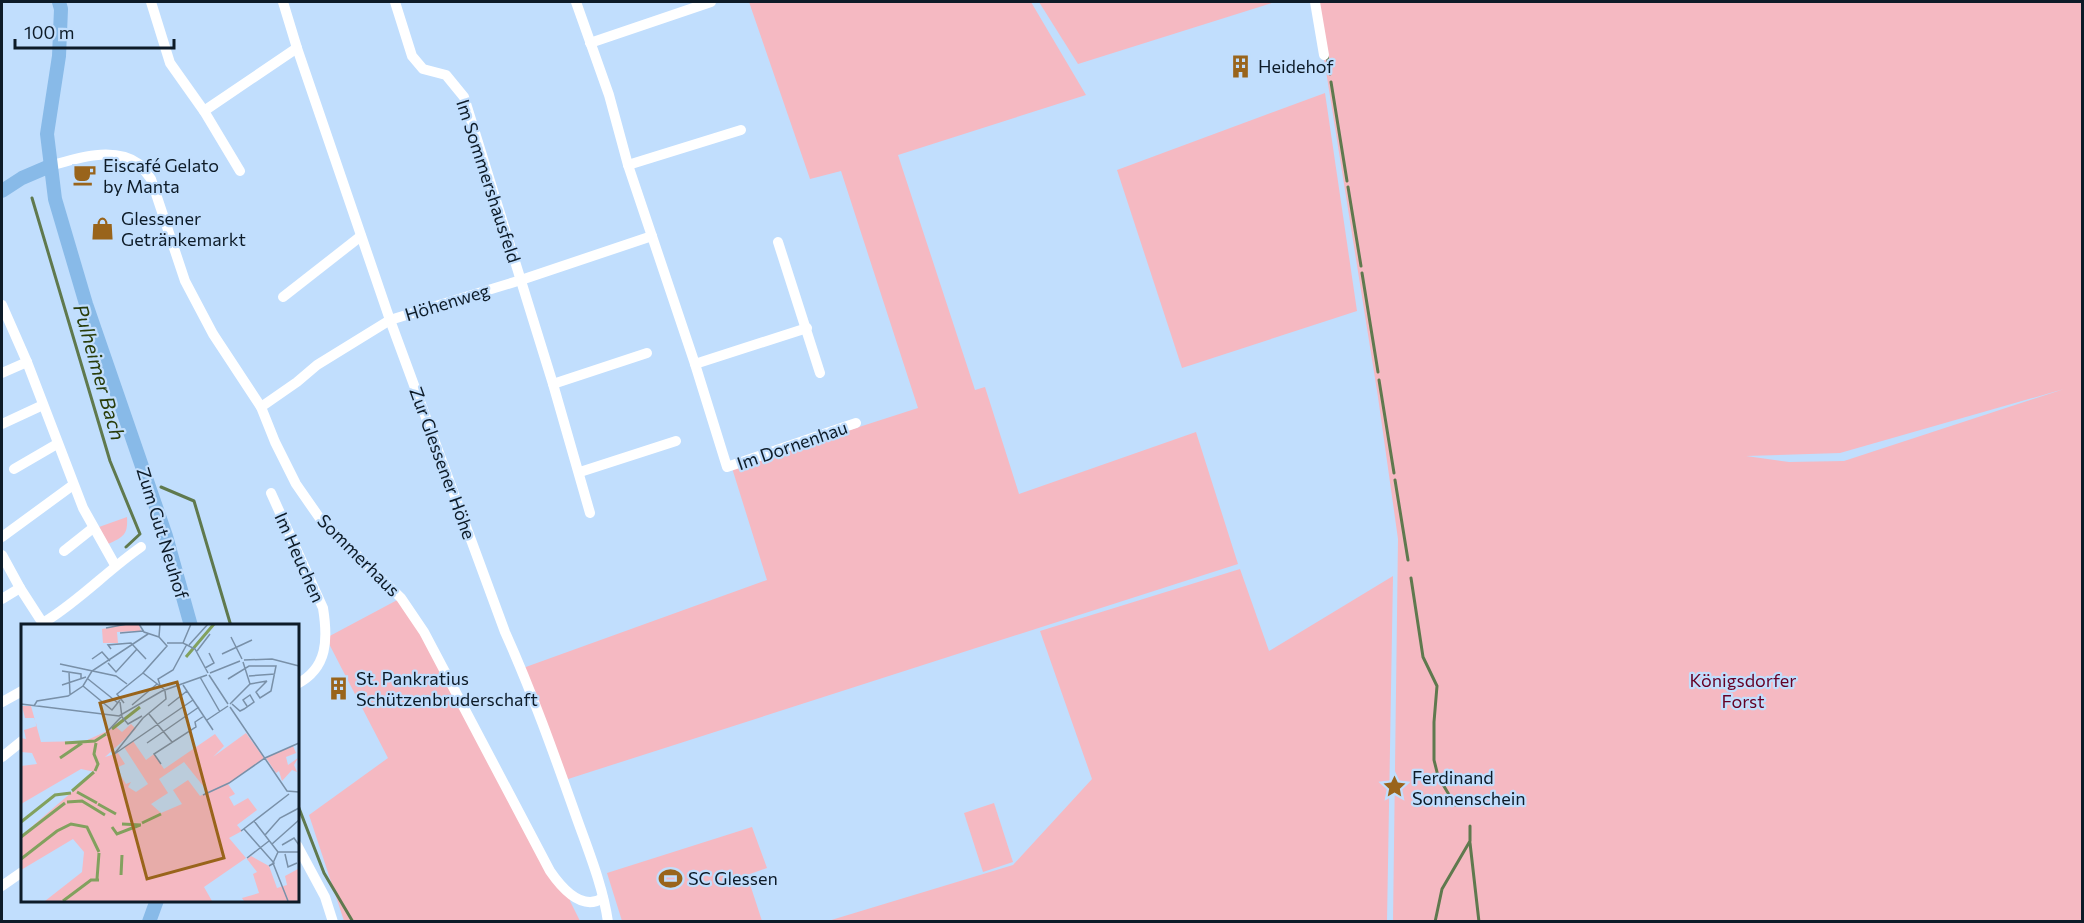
<svg xmlns="http://www.w3.org/2000/svg" width="2084" height="923" font-family="Commissioner,sans-serif">
<rect width="100%" height="100%" fill="#c1defd"/>
<!-- green -->
<g fill="#f5b9c2" fill-rule="evenodd">
<polygon points="749,2 1031,2 1086,95 898,155 975,390 985,387 1019,494 1196,432 1238,564 565,780 523,668 767,580 732,468 918,408 841,171 810,179"/>
<polygon points="1039,2 1275,2 1078,64"/>
<path d="M1315,2H2082V921H1393L1398,539L1378,397ZM2064,389L1844,461L1789,462L1746,456L1840,453Z"/>
<polygon points="1325,93 1357,311 1182,368 1117,170"/>
<path d="M127,517C128,534 124,537 108,544L99,527Z"/>
<polygon points="1240,569 1269,651 1393,576 1387,921 828,921 1013,865 1092,779 1040,631"/>
<polygon points="401,598 550,870 571,895 570,901 580,921 344,921 309,815 388,758 326,638"/>
<polygon points="994,803 1013,862 983,872 964,813"/>
<polygon points="752,827 767,868 747,875 762,921 622,921 607,873"/>
</g>
<g fill="none" stroke-linecap="round" stroke-linejoin="round">
<!-- stream -->
<g stroke="#5f794e" stroke-width="3">
<polyline points="1327,55 1330,74"/>
<polyline points="1331,82 1347,181"/>
<polyline points="1348,187 1361,266"/>
<polyline points="32,198 110,461 140,534 126,547"/>
<polyline points="1362,273 1378,372"/>
<polyline points="1379,380 1394,473"/>
<polyline points="1395,480 1408,560"/>
<polyline points="161,487 194,501 231,626"/>
<polyline points="1411,578 1423,657 1437,686 1434,722 1434,760 1438,776 1455,805"/>
<polyline points="297,803 324,873 353,922"/>
<polyline points="1470,843 1479,922"/>
<polyline points="1435,922 1442,889 1470,841 1470,826"/>
</g>
<!-- minor -->
<g stroke="#fff" stroke-width="10">
<polyline points="151,2 170,63 204,111 240,171"/>
<path d="M283,2L297,48L390,320L505,632C532,692 554,754 576,816C588,850 603,886 608,922"/>
<polyline points="395,2 412,56 423,69 446,75 464,97 553,384 590,513"/>
<polyline points="576,2 609,95 628,165 695,364 727,467 856,423"/>
<polyline points="1315,2 1324,55"/>
<polyline points="590,43 711,2"/>
<polyline points="204,111 297,48"/>
<polyline points="628,165 741,130"/>
<path d="M50,166C76,158 114,146 139,164C143,168 147,174 151,179L185,281L213,334L261,407L275,442L296,484L321,520L401,598L424,632L550,871C561,887 581,912 603,898"/>
<polyline points="778,242 820,373"/>
<polyline points="283,297 361,236"/>
<polyline points="2,305 27,362 83,508 115,565"/>
<polyline points="695,364 807,328"/>
<polyline points="2,373 27,362"/>
<polyline points="553,384 647,353"/>
<polyline points="261,407 297,382 317,365 390,320 521,280 652,236"/>
<polyline points="2,424 43,405"/>
<polyline points="14,469 57,444"/>
<polyline points="580,472 676,441"/>
<path d="M271,493L323,608C328,639 328,668 297,684"/>
<polyline points="2,537 73,485"/>
<polyline points="64,551 93,528"/>
<polyline points="2,555 20,588 2,599"/>
<polyline points="20,588 40,619"/>
<path d="M46,621C80,600 108,570 141,547"/>
<polyline points="2,702 22,691"/>
<polyline points="2,757 22,741"/>
<polyline points="297,845 325,897 333,922"/>
<polyline points="2,886 22,872"/>
</g>
<!-- major -->
<g stroke="#88bae8" stroke-width="14">
<polyline points="59,2 61,9 59,56 47,134 55,199 86,304 166,536 191,626"/>
<polyline points="2,191 22,178 50,166"/>
<polyline points="149,922 157,900"/>
</g>
</g>
<!-- icons -->
<defs>
<symbol id="building-bare" viewBox="-9 -9 18 18"><path d="M-4-6H4V6H1V3H-1V6H-4ZM-2.5-4.3h1.7v1.8h-1.7ZM.8-4.3h1.7v1.8H.8ZM-2.5-1h1.7V.8h-1.7ZM.8-1h1.7V.8H.8Z" fill="#99641b" stroke="#c1defd" stroke-width="2.5" paint-order="stroke"/></symbol>
<symbol id="cafe-bare" viewBox="-9 -9 18 18"><path d="M-5.5-4.5H6V0H3Q3 3.5 0 3.5H-2.5Q-5.5 3.5-5.5 0ZM3-3.2v2h1.7v-2ZM-6 4.5H4V6H-6Z" fill="#99641b" stroke="#c1defd" stroke-width="2.5" paint-order="stroke"/></symbol>
<symbol id="shop-bare" viewBox="-9 -9 18 18"><path d="M-5-2.5h2.3a2.7 3.5 0 0 1 5.4 0H5L5.5 6h-11ZM-1.5-2.5h3a1.5 2.3 0 0 0-3 0Z" fill="#99641b" stroke="#c1defd" stroke-width="2.5" paint-order="stroke"/></symbol>
<symbol id="sight-bare" viewBox="-9 -9 18 18"><path d="M0-6L1.8-2.2L6-1.7L2.9 1.2L3.7 5.4L0 3.3L-3.7 5.4L-2.9 1.2L-6-1.7L-1.8-2.2Z" fill="#99641b" stroke="#c1defd" stroke-width="2.5" paint-order="stroke"/></symbol>
<symbol id="stadium-bare" viewBox="-9 -9 18 18"><path d="M0-5a6.5 5 0 1 0 0 10a6.5 5 0 1 0 0-10ZM-3.5-1.8h7v3.6h-7Z" fill="#99641b" stroke="#c1defd" stroke-width="2.5" paint-order="stroke"/></symbol>
</defs>
<g fill-rule="evenodd">
<use href="#building-bare" x="1224" y="50" width="33" height="33"/>
<use href="#cafe-bare" x="68" y="158" width="33" height="33"/>
<use href="#shop-bare" x="86" y="212" width="33" height="33"/>
<use href="#building-bare" x="322" y="672" width="33" height="33"/>
<use href="#sight-bare" x="1378" y="770" width="33" height="33"/>
<use href="#stadium-bare" x="654" y="862" width="33" height="33"/>
</g>
<g text-anchor="middle" dominant-baseline="central" stroke-width="4.5" stroke-linejoin="round" paint-order="stroke">
<!-- poi labels -->
<g font-size="18" fill="#0d1b28" stroke="#c1defd" text-anchor="start">
<text x="1258" y="66">Heidehof</text>
<text x="103" y="165">Eiscafé Gelato<tspan x="103" dy="21">by Manta</tspan></text>
<text x="121" y="218">Glessener<tspan x="121" dy="21">Getränkemarkt</tspan></text>
<text x="356" y="678">St. Pankratius<tspan x="356" dy="21">Schützenbruderschaft</tspan></text>
<text x="1412" y="777">Ferdinand<tspan x="1412" dy="21">Sonnenschein</tspan></text>
<text x="688" y="878">SC Glessen</text>
</g>
<!-- street labels -->
<g font-size="18" fill="#0d1b28" stroke="#c1defd">
<text transform="translate(489 181) rotate(72)">Im Sommershausfeld</text>
<text transform="translate(447 302) rotate(-17)">Höhenweg</text>
<text transform="translate(792 445) rotate(-19)">Im Dornenhau</text>
<text transform="translate(443 463) rotate(70)">Zur Glessener Höhe</text>
<text transform="translate(163 533) rotate(73)">Zum Gut Neuhof</text>
<text transform="translate(359 555) rotate(45)">Sommerhaus</text>
<text transform="translate(300 557) rotate(66)">Im Heuchen</text>
</g>
<!-- park labels -->
<g font-size="18" fill="#650125" stroke="#c1defd">
<text x="1743" y="680">Königsdorfer<tspan x="1743" dy="21">Forst</tspan></text>
</g>
<!-- water labels -->
<g font-size="20" font-style="italic" fill="#293d0b" stroke="#c1defd">
<text transform="translate(100 372) rotate(74)">Pulheimer Bach</text>
</g>
</g>
<!-- overview -->
<g transform="translate(21 624)">
<rect width="278" height="278" fill="#c1defd"/>
<path d="M108,0H118L120,7L96,8L97,19H82L81,5ZM1,82H10L20,118L64,117L95,103L101,108L110,100L115,105L84,133L97,129L104,140L95,144L105,160L110,158L107,163L115,168L127,160L103,123L112,117L125,136L133,130L143,145L194,110L203,122L192,133L225,109L243,134L207,160L214,170L208,173L213,182L227,174L236,186L216,201L221,207L208,214L225,234L183,263L191,277H24L61,248L63,228L52,215L0,246V212L74,148L60,145L0,180V142L16,140L11,129L0,128V114L5,115L3,106L16,102L13,94H4ZM163,138L187,168L179,172L167,156L152,166L161,180L140,189L130,180L147,169L138,155ZM272,122L275,129L265,133L267,141L277,134L273,141L276,148L271,146L261,157L258,147L255,149L245,134ZM230,232L248,242L256,264L266,261L264,252L277,245V277H223L221,274L238,269L232,250L236,248L226,235Z" fill="#f5b9c2" fill-rule="evenodd"/>
<path fill="none" stroke="#82a15e" stroke-width="3" d="M165,33L193,0M91,105L119,83M44,119L74,117L85,110M39,134L61,119M74,147L77,140L73,130L75,119M51,167L73,148M56,168L76,179M46,178L61,177L84,191M77,180L95,190M0,198L34,171L50,169M121,199L140,190M101,200L120,201M91,203L96,210L119,201M0,213L44,179M0,235L36,207L50,200L66,203L78,228M100,251L101,231M76,255L78,229M42,277L70,256H78"/>
<path fill="none" stroke="#7990a8" stroke-width="1.5" d="M118,0L123,8L138,13M139,0L138,13L146,22L122,49L144,66M85,4L106,0M99,9L122,7M210,13L221,35M146,19H162L174,25L187,49M162,19L170,0M168,21L187,0M90,25L87,21L110,19L125,35M176,27L189,10M201,30L231,16M71,35L81,28L89,37M223,36L251,35L278,42M222,38L229,60M87,39L95,48L116,25M39,40L95,52L106,60M184,44L193,39L188,29M41,47L60,50V54M48,48L49,70M189,49L219,37M188,51L207,80M228,52L254,50M179,53L199,88M67,55L97,79M207,55L228,42H255L250,67L239,74L235,68L246,57M41,61L65,53M139,61L137,55L152,46L166,20M162,61L192,106M62,62L91,86L99,76M99,78L101,93L107,100L121,92M103,79L96,70L122,49M0,80L98,92L141,67L186,51M209,80L229,60L246,57M211,80L219,87L223,85L233,78L229,71L222,76L226,82M111,81L136,60M13,82L16,77L47,72L62,62L71,47L127,10M147,82L166,67M209,83L266,167L278,168M128,90L151,118M186,96L207,82M85,109L100,93M126,119L178,83M94,129L122,94L145,75L144,67M92,131L172,76M140,140L133,130L175,103L174,98L183,92M182,171L208,159L244,134L278,119M233,197L257,228M223,205L253,239L248,242M220,207L268,170M244,211L259,194L278,184M251,220L278,196M261,221L273,214L278,221M257,228L252,239L267,277M257,228H278M264,230L267,243L276,239M226,234L248,217"/>
<path fill="#99641b" fill-opacity="0.15" stroke="#99641b" stroke-width="3" d="M156,58L203,234L126,255L79,79Z"/>
<rect width="278" height="278" fill="none" stroke="#0d1b28" stroke-width="3"/>
</g>
<!-- border -->
<rect width="2084" height="923" fill="none" stroke="#0d1b28" stroke-width="6"/>
<!-- scale -->
<path d="M15 39v9h159v-9" fill="none" stroke="#0d1b28" stroke-width="3"/>
<text x="24" y="39" font-size="18" fill="#0d1b28" stroke="#c1defd" stroke-width="4.5" paint-order="stroke">100 m</text>
</svg>
